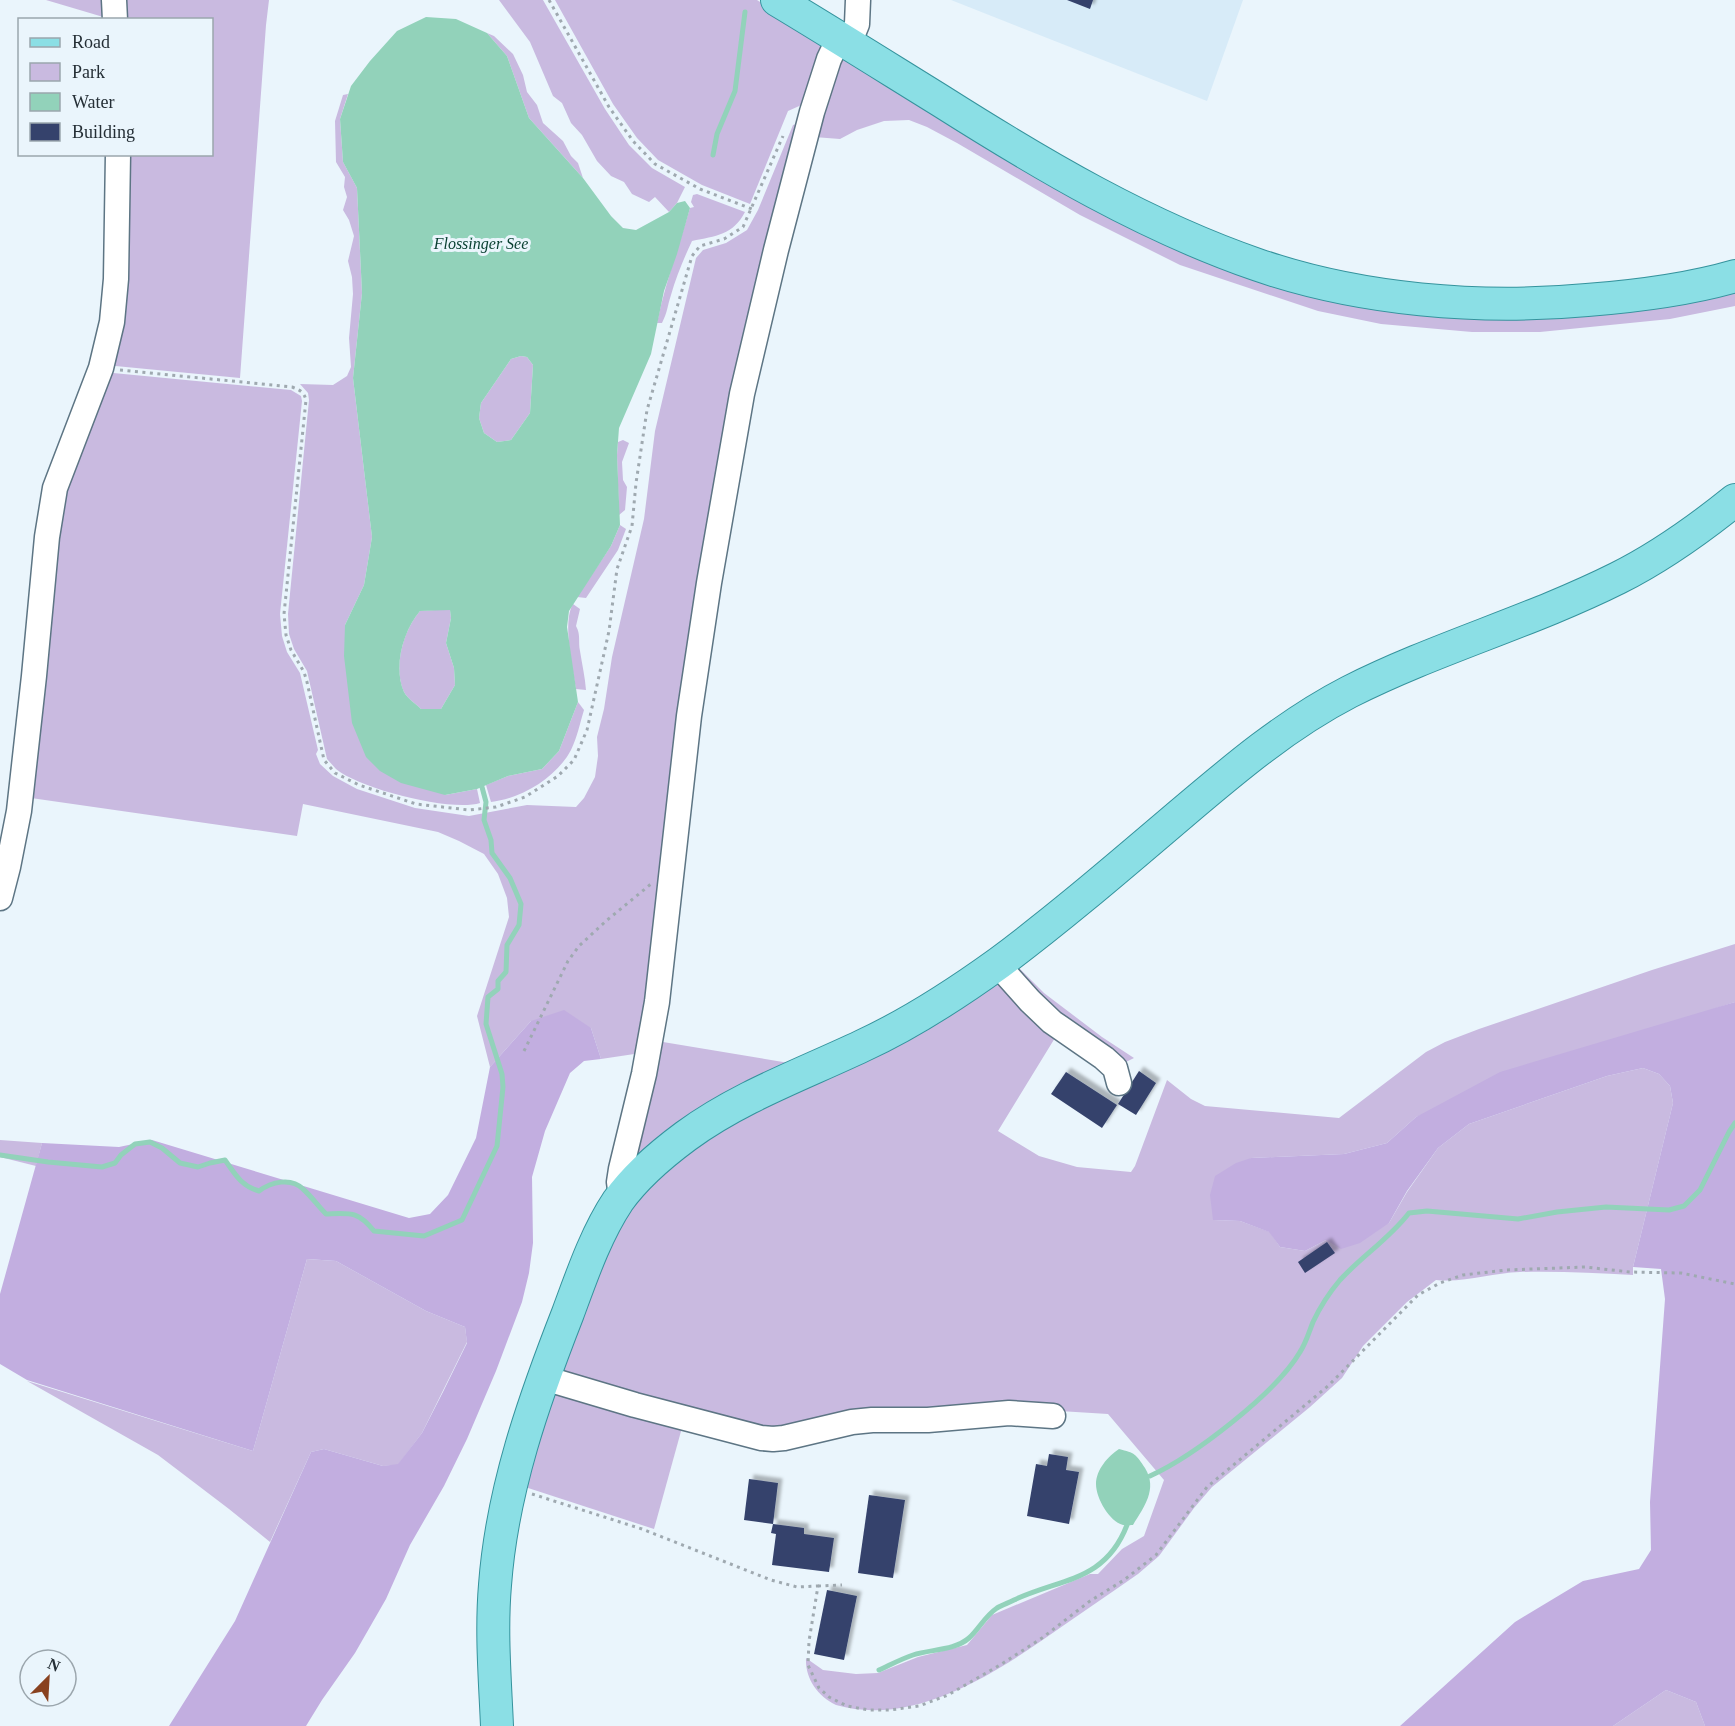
<svg xmlns="http://www.w3.org/2000/svg" width="1735" height="1726" font-family="Georgia,serif">
<defs>
<filter id="shadow"><feDropShadow dx="4.5" dy="-4.5" stdDeviation="1.5" flood-color="#0004"/></filter>
</defs>
<rect width="100%" height="100%" fill="#eaf5fc"/>
<!-- built -->
<polygon fill="#d7ebf8" points="951,0 1243,0 1207,101"/>
<!-- green -->
<g fill="#c9bae0">
<polygon points="46,0 109,0 110,19"/>
<polygon points="118,0 269,0 266,25 240,378 105,365 122,155 212,154 212,20 119,19"/>
<polygon points="499,0 543,0 605,109 629,145 652,168 685,187 677,203 669,212 655,197 649,202 632,194 624,182 611,176 597,161 582,135 571,123 562,103 553,96 530,42"/>
<polygon points="555,0 757,0 817,38 823,49 806,103 788,111 750,204 702,185 658,160 637,138 613,104"/>
<polygon points="487,33 494,36 513,54 523,75 527,92 537,105 543,123 563,141 571,156 578,163 583,178 529,118 507,56"/>
<polygon points="845,57 1011,159 1354,301 1735,288 1735,306 1670,319 1540,332 1472,332 1381,324 1318,311 1180,265 1080,215 957,143 927,127 909,120 884,121 857,130 840,139 814,137 837,62"/>
<path d="M348,94L340,119L343,162L357,188L362,293L353,378L372,537L364,585L345,625L445,795L477,789L480,803C451,812 360,789 336,769C333,766 330,762 327,759L307,671L294,649L289,634L288,614L309,400L308,393L300,384L333,385L347,376L351,367L349,338L353,294L352,277L348,261L354,236L349,220L343,210L347,197L344,187L345,177L336,162L335,121L343,95Z"/>
<polygon points="800,123 768,248 641,1053 601,1059 591,1028 531,1021 490,1067 477,1016 509,917 507,898 498,874 484,854 459,841 438,832 303,804 297,836 24,797 51,530 103,372 291,390 301,396 302,401 280,614 282,636 287,652 300,673 318,750 316,754 320,764 333,776 357,789 415,808 469,816 527,805 576,807 584,798 595,777 598,756 597,737 604,709 612,657 644,519 655,431 696,258 703,250 726,243 747,230 758,210 793,125"/>
<path d="M697,194L745,212C733,235 716,236 692,241C684,258 676,277 671,295C667,307 668,311 662,323H657C665,284 679,246 690,208L694,207L691,202L693,195Z"/>
<polygon points="521,356 527,357 533,365 530,413 511,440 497,442 484,433 479,418 481,403 511,359"/>
<polygon points="623,440 629,443 622,462 623,480 627,487 625,510 619,515 617,455 618,442"/>
<polygon points="620,525 626,529 618,550 586,598 577,597 611,546"/>
<path d="M573,604L580,609L576,626C581,635 578,641 580,651C582,664 585,677 586,690L576,689C573,669 562,621 573,604Z"/>
<path d="M450,609L451,618L446,643L454,668L455,685L441,709H421C416,704 407,698 404,692C393,667 403,631 420,611Z"/>
<path d="M578,702L584,710C580,723 577,738 571,750C557,777 521,799 491,802L486,785L508,776L542,769L559,751Z"/>
<path d="M1735,944V1002L1699,1014L1416,1117L1387,1143L1344,1154L1251,1158L1214,1220L1240,1221L1270,1232L1280,1247L1305,1251L1326,1240L1389,1223L1407,1192L1438,1148L1469,1124L1607,1076L1643,1068L1659,1074L1670,1086L1673,1103L1633,1267V1275C1595,1273 1558,1271 1520,1272C1492,1273 1464,1283 1436,1280L1407,1302L1363,1346L1342,1378L1310,1407L1212,1487L1194,1508L1159,1556L1138,1574C1107,1596 1075,1617 1044,1639C986,1679 909,1726 836,1705C817,1696 805,1678 806,1658L823,1670L856,1674L878,1673L918,1657L967,1645L992,1615L1090,1574H1098L1122,1549L1144,1536L1164,1480L1108,1414L1027,1409L769,1437L565,1381L555,1366L627,1205L709,1131L992,976L1058,1033L998,1131L1039,1156L1077,1167L1131,1172L1135,1166L1167,1080L1191,1099L1205,1106L1339,1118L1426,1052L1445,1042L1479,1029L1652,970Z"/>
<polygon points="1013,962 1044,993 1102,1037 1134,1058 1122,1064 1014,977"/>
<polygon points="657,1041 801,1065 633,1173"/>
<polygon points="0,1140 42,1143 36,1166 0,1157"/>
<polygon points="307,1259 336,1261 426,1311 465,1327 467,1342 422,1433 398,1465 383,1466 324,1449 311,1452 270,1542 229,1509 158,1455 27,1381 253,1451"/>
<polygon points="547,1391 683,1424 654,1529 522,1486"/>
<polygon points="1666,1690 1696,1702 1705,1726 1613,1726"/>
</g>
<!-- forest -->
<g fill="#c2aee0">
<polygon points="1735,1002 1735,1726 1705,1726 1696,1702 1666,1690 1613,1726 1400,1726 1515,1622 1583,1581 1639,1569 1651,1550 1650,1502 1665,1299 1661,1269 1633,1267 1673,1103 1670,1086 1659,1074 1643,1068 1607,1076 1469,1124 1438,1148 1407,1191 1389,1223 1360,1243 1341,1249 1326,1240 1305,1251 1280,1247 1269,1232 1240,1221 1213,1220 1210,1195 1215,1176 1236,1163 1251,1158 1344,1154 1387,1143 1416,1117 1500,1072"/>
<polygon points="564,1010 591,1028 601,1059 584,1061 570,1073 545,1131 532,1177 533,1243 529,1273 522,1302 496,1371 467,1439 444,1486 410,1545 386,1599 355,1653 322,1700 306,1726 169,1726 235,1621 311,1452 324,1449 383,1466 398,1464 422,1433 443,1392 467,1343 465,1327 426,1311 336,1261 307,1259 253,1451 27,1380 0,1364 0,1294 42,1143 119,1147 152,1140 409,1218 430,1214 448,1195 476,1138 490,1067 531,1021"/>
</g>
<!-- water -->
<g fill="#92d2ba" fill-rule="evenodd">
<path d="M426,17L456,19L487,33L507,56L529,118L583,178L611,216L623,228L636,230L669,212L677,203L685,201L690,208L677,254L664,291L651,354L619,428L617,455L620,525L611,546L569,611L567,627L578,702L559,751L542,769L508,776L477,789L445,795L401,783L380,771L366,757L352,723L344,656L345,625L364,585L372,537L353,378L362,293L357,188L343,162L340,119L351,86L370,61L397,31ZM521,356L527,357L533,365L530,413L511,440L497,442L484,433L479,418L481,403L511,359ZM450,610L451,618L446,643L454,668L455,685L441,709H421C416,704 407,698 404,692C393,667 403,631 420,611Z"/>
<path d="M1119,1449C1135,1453 1136,1454 1145,1468C1158,1489 1144,1507 1133,1525C1130,1525 1126,1526 1123,1525C1109,1521 1096,1498 1096,1484C1096,1470 1108,1456 1119,1449Z"/>
</g>
<g fill="none" stroke-linecap="round" stroke-linejoin="round">
<!-- stream -->
<g stroke="#92d2ba" stroke-width="5">
<polyline points="713,155 717,134 735,91 745,12"/>
<path d="M0,1155L48,1162L102,1167L115,1163L121,1155L135,1144L150,1142L162,1148L180,1163L198,1167L210,1163L225,1160C235,1174 241,1186 259,1191C271,1182 291,1177 303,1189C311,1196 318,1206 326,1214C351,1213 358,1211 374,1231L424,1236L462,1220L497,1146L503,1087L502,1074L486,1024L488,997L498,989V981L506,972L507,945L519,925L521,904L510,878L492,853L491,840L484,820L486,802L482,787"/>
<path d="M1150,1476C1194,1456 1276,1393 1300,1352C1306,1343 1309,1332 1313,1322C1320,1307 1329,1293 1340,1280C1362,1256 1389,1239 1409,1213L1427,1211L1518,1219L1557,1212L1606,1207L1669,1210L1684,1206L1700,1190L1729,1132L1735,1123"/>
<path d="M879,1670C890,1665 901,1659 913,1655C931,1649 954,1651 969,1638C979,1629 985,1616 997,1608C1002,1605 1008,1603 1014,1600C1061,1578 1105,1582 1127,1525"/>
</g>
</g>
<!-- building -->
<g fill="#35426c" filter="url(#shadow)">
<polygon points="1067,0 1093,0 1090,9"/>
<polygon points="1139,1071 1156,1083 1136,1115 1118,1104"/>
<polygon points="1066,1072 1117,1105 1102,1128 1051,1094"/>
<polygon points="1327,1242 1335,1253 1305,1273 1298,1262"/>
<polygon points="1049,1454 1068,1457 1066,1470 1079,1472 1069,1524 1027,1516 1036,1464 1047,1466"/>
<polygon points="749,1479 778,1483 773,1524 744,1520"/>
<polygon points="869,1495 905,1500 893,1578 858,1573"/>
<polygon points="773,1524 804,1528 804,1534 834,1538 829,1572 772,1565 776,1534 771,1533"/>
<polygon points="827,1590 857,1596 844,1660 814,1654"/>
</g>
<g fill="none" stroke-linecap="round" stroke-linejoin="round">
<defs>
<g id="minor">
<polyline points="114,0 115,20"/>
<polyline points="849,44 857,24 858,0"/>
<polyline points="0,898 8,867 19,811 34,676 47,537 55,488 101,368 112,322 116,279 118,154"/>
<polyline points="997,964 1030,1001 1052,1022 1104,1058 1115,1068 1119,1083"/>
<polyline points="621,1197 619,1182 621,1169 644,1074 657,1002 689,716 709,583 742,394 776,250 812,112 829,59 839,38"/>
<polyline points="544,1378 635,1405 761,1438 773,1439 784,1438 852,1422 872,1420 928,1420 1009,1413 1053,1416"/>
</g>
<g id="major">
<path d="M777,0C832,33 886,67 941,101C1042,165 1145,226 1258,265C1360,300 1480,310 1587,300C1637,296 1687,290 1735,276"/>
<path d="M497,1726C495,1679 491,1632 495,1585C502,1490 534,1400 568,1313C582,1275 596,1234 618,1201C635,1177 663,1153 686,1136C739,1097 803,1074 862,1046C910,1024 956,994 999,963C1062,916 1121,865 1181,814C1234,769 1287,724 1349,692C1436,648 1530,622 1618,578C1660,557 1699,529 1735,500"/>
</g>
</defs>
<!-- minor casing -->
<use href="#minor" stroke="#5d7584" stroke-width="27"/>
<!-- major casing -->
<use href="#major" stroke="#35939d" stroke-width="34"/>
<!-- path -->
<g stroke="#9fa9b0" stroke-width="3" stroke-dasharray="3 4.5" stroke-linecap="butt">
<polyline points="549,0 609,107 633,141 655,164 700,189 752,209"/>
<path d="M120,370L292,387C300,390 304,392 306,400L284,614L286,635L291,650L304,672L307,682L324,760L335,773L359,785L416,804L469,810L496,807L525,797L558,776L574,760L587,730L609,631L617,569L632,526L636,483L647,410L692,256L700,246L724,239L743,227L783,136"/>
<polyline points="524,1051 568,961 579,946 606,921 651,884"/>
<polyline points="532,1494 642,1529 771,1580 797,1587 818,1586 809,1641 808,1665 819,1688 829,1697 847,1706 869,1710 890,1710 919,1706 948,1695 1000,1665 1042,1638 1090,1601 1124,1580 1156,1555 1207,1487 1328,1386 1418,1295 1440,1283 1463,1275 1506,1270 1585,1267 1630,1272 1681,1273 1735,1284"/>
<polyline points="818,1586 842,1585"/>
</g>
<!-- minor -->
<use href="#minor" stroke="#fff" stroke-width="24"/>
<!-- major -->
<use href="#major" stroke="#8bdfe5" stroke-width="32"/>
</g>
<g text-anchor="middle" dominant-baseline="central" stroke-width="6" stroke-linejoin="round" paint-order="stroke">
<!-- water labels -->
<g font-size="16" font-style="italic" fill="#073f30" stroke="#eaf5fc">
<text x="481" y="243">Flossinger See</text>
</g>
</g>
<!-- legend -->
<rect x="18" y="18" width="195" height="138" fill="#eaf5fc" stroke="#9ba6ad" stroke-width="1.5"/>
<rect x="30" y="38" width="30" height="9" fill="#8bdfe5" stroke="#9ba6ad" stroke-width="1.5"/>
<text x="72" y="48" font-size="18" fill="#252f36">Road</text>
<rect x="30" y="63" width="30" height="18" fill="#c9bae0" stroke="#9ba6ad" stroke-width="1.5"/>
<text x="72" y="78" font-size="18" fill="#252f36">Park</text>
<rect x="30" y="93" width="30" height="18" fill="#92d2ba" stroke="#9ba6ad" stroke-width="1.5"/>
<text x="72" y="108" font-size="18" fill="#252f36">Water</text>
<rect x="30" y="123" width="30" height="18" fill="#35426c" stroke="#9ba6ad" stroke-width="1.5"/>
<text x="72" y="138" font-size="18" fill="#252f36">Building</text>
<!-- north arrow -->
<g transform="translate(48 1678) rotate(24)"><circle r="28" fill="#eaf5fc" stroke="#9ba6ad" stroke-width="1.5"/>
<path d="M0-4.5L10 22L0 15L-10 22Z" fill="#894220"/>
<text y="-9" font-size="16" font-weight="bold" text-anchor="middle" fill="#252f36">N</text>
</g>
</svg>
